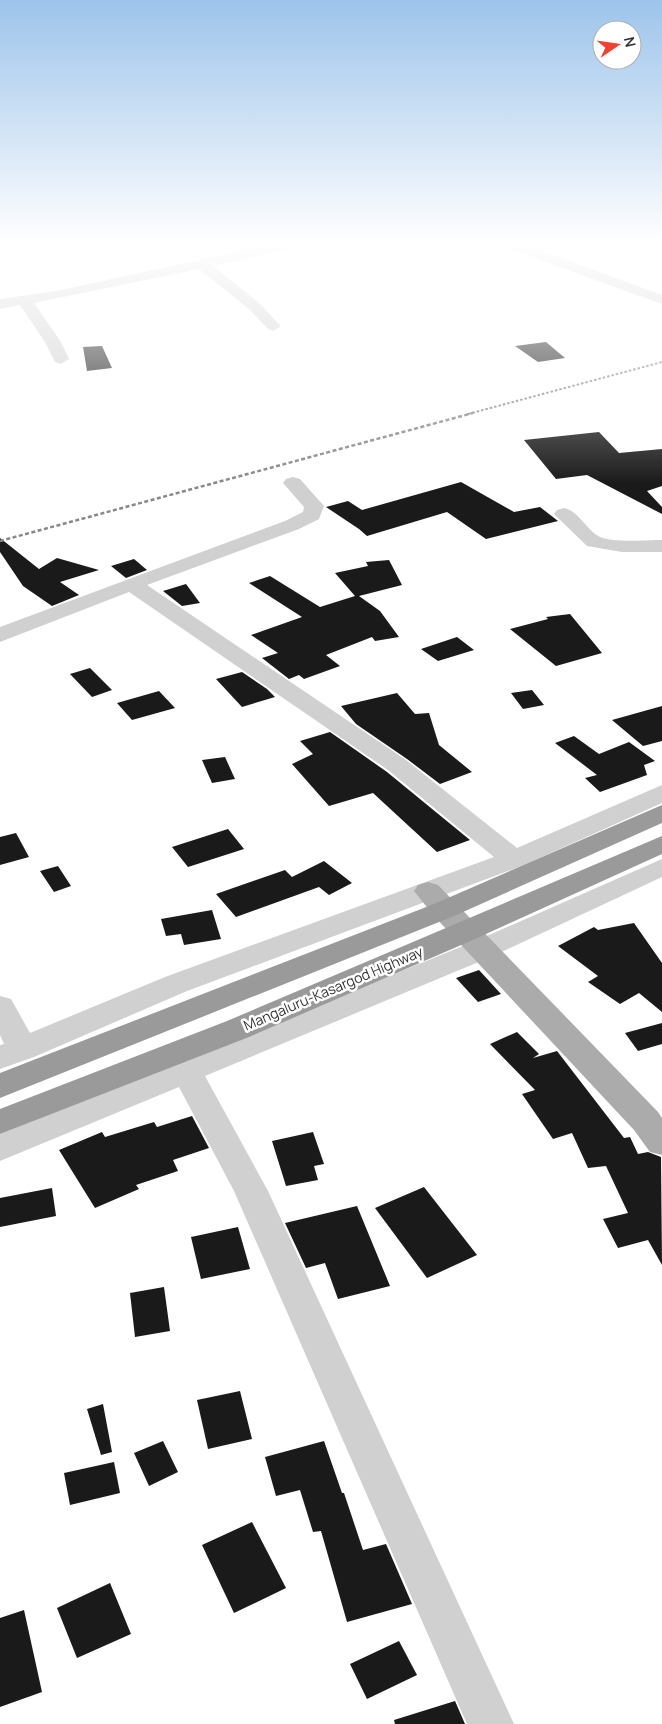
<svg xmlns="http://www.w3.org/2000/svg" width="662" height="1724" font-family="Manrope,sans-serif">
<rect width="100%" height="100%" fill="#fff"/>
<!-- building -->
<g fill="#1a1a1a">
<polygon points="546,342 565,358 538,362 515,346"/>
<polygon points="102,346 112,368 87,371 83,347"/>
<polygon points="599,432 619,453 662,449 662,486 647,491 662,507 662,514 587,475 556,479 524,440"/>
<polygon points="461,482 514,512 540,507 558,521 486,539 447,512 367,536 359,529 326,507 348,501 362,510"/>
<polygon points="0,538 39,569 57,558 99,570 60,582 79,595 52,606 23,586 0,552"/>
<polygon points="134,559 147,570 126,578 111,566"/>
<polygon points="389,560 402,585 359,596 380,611 399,637 375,641 372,637 326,655 340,666 304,679 299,675 289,679 262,658 278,653 251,635 302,617 249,583 270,576 320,607 355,596 335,573 368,566 366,562"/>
<polygon points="186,584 200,603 182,606 163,591"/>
<polygon points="570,614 602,653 556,666 510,629 548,619 546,617"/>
<polygon points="457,637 474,650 438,661 421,649"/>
<polygon points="90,668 112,690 92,697 70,674"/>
<polygon points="242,672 267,689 275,697 242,707 216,679"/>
<polygon points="532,690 544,705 523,709 511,693"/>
<polygon points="159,691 175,708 132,720 117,703"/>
<polygon points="397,693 415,714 429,713 439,745 472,772 440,784 407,759 356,724 341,706"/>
<polygon points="662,706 662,741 643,746 612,720"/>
<polygon points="330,732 387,772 470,840 437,852 373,793 329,806 292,764 313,754 300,741"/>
<polygon points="574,736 599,754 629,742 655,761 644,765 647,775 600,792 585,778 597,775 555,743"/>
<polygon points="225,757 235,779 212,783 202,760"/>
<polygon points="228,829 244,849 188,867 172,847"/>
<polygon points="16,833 29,857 0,865 0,837"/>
<polygon points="324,861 352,883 329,895 319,887 236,917 216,894 285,870 292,877"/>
<polygon points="58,866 71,886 54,892 40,871"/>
<polygon points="212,910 221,939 184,945 181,934 166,936 161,919"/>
<polygon points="634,923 662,963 662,1012 639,993 620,1004 588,982 598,976 558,946 594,927 598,930"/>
<polygon points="479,970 501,994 478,1002 456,978"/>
<polygon points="662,1023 662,1044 638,1051 625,1033"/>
<polygon points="517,1032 539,1054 533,1058 557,1051 624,1138 630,1137 638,1154 648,1152 661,1157 662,1265 648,1240 618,1248 603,1219 628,1213 606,1166 588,1168 572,1133 553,1139 522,1094 535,1090 490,1044"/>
<polygon points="192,1116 209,1148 173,1160 178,1171 136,1185 139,1189 95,1208 59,1150 102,1132 105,1137 154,1122 157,1127"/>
<polygon points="313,1132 324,1164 314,1166 318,1180 286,1186 272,1141"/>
<polygon points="424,1187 477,1255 427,1278 375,1208"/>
<polygon points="52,1188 56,1216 0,1227 0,1198"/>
<polygon points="357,1206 390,1286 338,1299 325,1263 306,1268 285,1223"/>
<polygon points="238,1227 250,1269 201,1279 191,1237"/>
<polygon points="164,1287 170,1331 135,1337 130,1293"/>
<polygon points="240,1391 252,1439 208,1449 197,1400"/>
<polygon points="103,1404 112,1452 101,1455 87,1409"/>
<polygon points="163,1441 178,1472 149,1486 134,1453"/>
<polygon points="324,1441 342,1493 344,1493 363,1550 386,1544 412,1604 347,1622 321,1531 313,1532 300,1490 276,1496 265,1457"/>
<polygon points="114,1462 120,1493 70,1505 64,1473"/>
<polygon points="252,1522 286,1588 234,1613 202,1545"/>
<polygon points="110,1583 131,1634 77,1658 57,1608"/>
<polygon points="24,1610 42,1692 0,1707 0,1618"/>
<polygon points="399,1641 417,1675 367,1699 350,1664"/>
<polygon points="455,1701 465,1724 395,1724 394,1720"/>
</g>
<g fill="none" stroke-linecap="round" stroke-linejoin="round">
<!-- minor -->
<g fill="#d0d0d0" fill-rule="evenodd">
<polygon points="279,243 306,243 299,247 213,266 259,303 278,323 281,326 273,331 268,329 249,309 199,269 34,303 61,342 69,359 61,364 55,362 45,342 20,305 0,309 0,299 56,291"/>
<polygon points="500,243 520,243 662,295 662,304 502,246"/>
<polygon points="293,477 300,479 324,506 319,519 299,529 147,585 406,760 517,848 662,785 662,803 524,865 187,991 34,1057 0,1069 0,1045 4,1044 0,1035 0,996 11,999 30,1033 165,977 494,857 388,770 129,592 0,642 0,627 285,521 303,512 304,507 283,483 286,479"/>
<path d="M564,508C580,512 586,530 600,537C614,543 646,540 662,540V552H622L587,546L554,514L557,510Z"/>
<polygon points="662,859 662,877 493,956 205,1076 268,1191 514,1724 467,1724 234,1191 179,1087 0,1161 0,1134 473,942"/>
</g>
<!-- major -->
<polygon fill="#ababab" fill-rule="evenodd" points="428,882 438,885 658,1112 662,1118 662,1155 650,1152 634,1130 434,916 414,891 418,885"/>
<!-- highway -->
<g fill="#9a9a9a" fill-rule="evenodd">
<polygon points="662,805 662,823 454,916 0,1098 0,1073 434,904"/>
<polygon points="662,836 662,854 475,939 249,1037 0,1134 0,1109 227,1021"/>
</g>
<!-- rail-far1 -->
<polyline stroke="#888" stroke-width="2" stroke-dasharray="2.5 2" stroke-linecap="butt" points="468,414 662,362"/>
<!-- rail -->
<polyline stroke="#888" stroke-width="2.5" stroke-dasharray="4 2.5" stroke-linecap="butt" points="0,541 473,413"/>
</g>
<!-- sky -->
<linearGradient id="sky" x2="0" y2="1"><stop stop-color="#9dc4eb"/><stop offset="0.5" stop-color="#fff"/><stop offset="1" stop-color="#fff" stop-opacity="0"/></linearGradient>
<rect width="662" height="484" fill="url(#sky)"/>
<g text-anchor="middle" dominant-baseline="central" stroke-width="5" stroke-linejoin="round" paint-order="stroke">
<!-- street labels -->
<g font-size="14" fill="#333" stroke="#fff">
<text transform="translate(333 988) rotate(-23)">Mangaluru-Kasargod Highway</text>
</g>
</g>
<!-- north arrow -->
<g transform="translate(617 45) rotate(77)"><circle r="24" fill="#ffffff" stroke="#adadad"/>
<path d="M0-4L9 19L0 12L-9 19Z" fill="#ef422f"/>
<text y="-8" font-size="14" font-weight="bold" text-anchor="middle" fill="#333333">N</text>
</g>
</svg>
